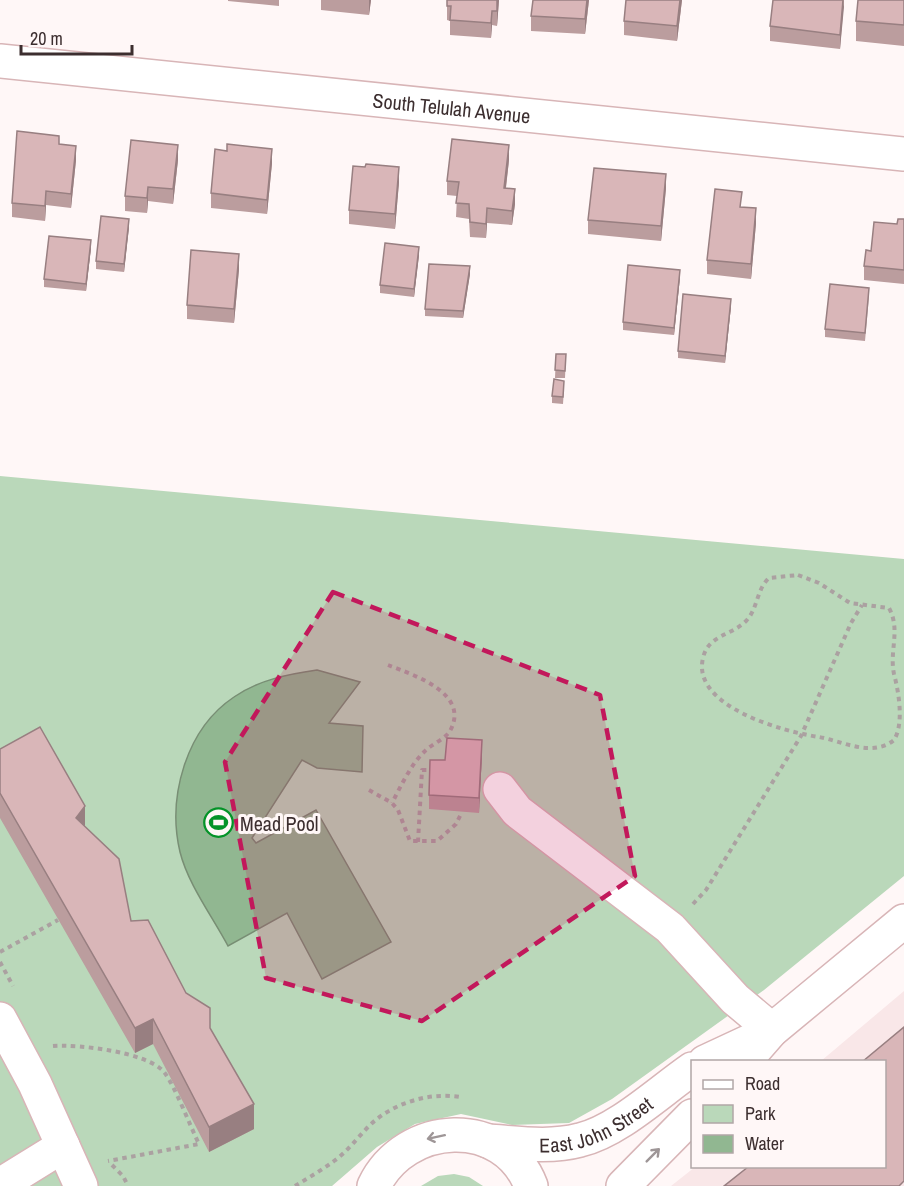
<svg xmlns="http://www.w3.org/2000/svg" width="904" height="1186" font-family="'Archivo Narrow',sans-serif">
<rect width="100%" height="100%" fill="#fff7f7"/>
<!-- built -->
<polygon fill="#f9e7e8" points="904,991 904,1186 671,1186 695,1167 884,1166 884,1062 821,1061"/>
<!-- green -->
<g fill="#bad8ba">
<polygon points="0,476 904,559 904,876 764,990 612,1099 569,1123 512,1125 461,1114 415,1124 377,1147 332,1186 0,1186"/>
<polygon points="454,1174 469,1177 483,1186 421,1186 438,1176"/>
</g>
<!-- water -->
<path fill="#91b791" stroke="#788e74" stroke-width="1.5" d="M317,670L360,682L329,723L363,726L362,772L317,768L302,760L252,838L256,843L316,810L391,942L322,979L287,913L228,946C212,916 188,884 180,852C167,797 186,729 234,697C258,680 289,674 317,670Z"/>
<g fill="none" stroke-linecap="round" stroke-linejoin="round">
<defs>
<g id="minor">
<path id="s1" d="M0,61L904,154"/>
<polyline points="500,789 517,811 670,928 735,999 772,1030"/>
<polyline points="0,1019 35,1084 81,1186"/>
<polyline points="705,1062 763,1035"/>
<polyline points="744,1062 772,1030 904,921"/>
<path id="s2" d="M488,1141C518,1143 550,1148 580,1140C618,1131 660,1091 692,1069"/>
<polyline points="0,1185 63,1146"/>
<path d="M374,1186C405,1121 504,1115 531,1186"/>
<polyline points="623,1186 692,1116"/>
</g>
</defs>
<!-- minor casing -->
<use href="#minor" stroke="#d8b5b7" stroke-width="36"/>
<!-- path -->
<g stroke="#aba1a1" stroke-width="4" stroke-dasharray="4.5 4.5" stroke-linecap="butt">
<path d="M798,575L819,583L850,603L889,608C901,630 889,651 894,674C899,693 904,724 894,740C872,758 842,741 819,737C785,732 691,707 703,658C708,635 731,636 746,621C758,609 756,590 769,578Z"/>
<path d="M388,665C413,675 471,693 450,731C445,739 432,744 425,751C411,764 401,786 392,803"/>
<polyline points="369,790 392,803 398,810 410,841 437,841 456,824 462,812"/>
<polyline points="418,842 422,770 432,770"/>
<polyline points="693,904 706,890 801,736 851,623 862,605"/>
<polyline points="0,952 58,920"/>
<polyline points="0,962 13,986"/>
<path d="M53,1046C78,1044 147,1052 164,1072C174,1084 191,1128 199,1144L108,1161"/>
<polyline points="112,1165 123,1176 128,1186"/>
<path d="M295,1186C308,1178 322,1170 334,1161C348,1151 358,1137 370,1125C393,1103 429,1092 460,1097"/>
</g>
<!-- minor -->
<use href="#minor" stroke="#fff" stroke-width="33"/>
</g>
<!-- wall -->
<g fill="#bb9d9e">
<polygon points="228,0 279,0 279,6 228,1"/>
<polygon points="321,0 371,0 369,15 321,10"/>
<polygon points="447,0 499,0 497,26 492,25 491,38 450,35 450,21 447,20"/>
<polygon points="589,0 585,34 531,31 531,16"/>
<polygon points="682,0 677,41 624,35 624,21"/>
<polygon points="844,0 840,49 770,41 770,26"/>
<polygon points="904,0 904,46 856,41 856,21"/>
<polygon points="59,144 76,160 71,208 46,205 45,221 12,217 12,203"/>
<polygon points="178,160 173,204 148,201 147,213 125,211 125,196"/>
<polygon points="509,160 506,188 515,204 512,225 487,223 486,238 470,237 469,219 456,217 457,196 447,195 447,181"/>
<polygon points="272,163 267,214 211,208 211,193"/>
<polygon points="365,167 399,182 395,229 349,224 349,210"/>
<polygon points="666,188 661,241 588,234 588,220"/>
<polygon points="742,207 756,223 751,279 707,274 707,260"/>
<polygon points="904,219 904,284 864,280 864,266 897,224"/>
<polygon points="129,227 124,272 96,269 96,261"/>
<polygon points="91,248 86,291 44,287 44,279"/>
<polygon points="419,255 414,297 380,293 380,285"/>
<polygon points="239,269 234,323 187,319 187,305"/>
<polygon points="470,274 463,318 425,316 425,309"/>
<polygon points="680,277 674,335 623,330 623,322"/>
<polygon points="869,296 865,341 825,337 825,329"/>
<polygon points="731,306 725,363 678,358 678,351"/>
<polygon points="556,354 566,354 565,378 555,378"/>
<polygon points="564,388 563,404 552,403 552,396"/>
<polygon points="0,749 85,827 131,921 186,993 210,1028 254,1129 209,1152 153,1044 135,1053 0,818"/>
<polygon points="482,754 479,813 429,809 429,795"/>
</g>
<!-- shaded-wall -->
<g fill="#987f81">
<polygon points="369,0 371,0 369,15"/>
<polygon points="497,0 499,0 497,26"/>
<polygon points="587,0 589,0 585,34 585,19"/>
<polygon points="680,0 682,0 677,41 677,26"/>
<polygon points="843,0 844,7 840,49 840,35"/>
<polygon points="492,11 492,25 491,38 491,23"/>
<polygon points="178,145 178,160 173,204 173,189"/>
<polygon points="509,145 509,160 504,203 504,188"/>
<polygon points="76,146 76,160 71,208 71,194"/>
<polygon points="272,149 272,163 267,214 267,200"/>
<polygon points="399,167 399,182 395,229 395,214"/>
<polygon points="666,174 666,188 661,241 661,226"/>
<polygon points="148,187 148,201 147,213 147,198"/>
<polygon points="515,189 515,204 512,225 512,211"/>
<polygon points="46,191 46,205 45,221 45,206"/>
<polygon points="487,208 487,223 486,238 486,224"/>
<polygon points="756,208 756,223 751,279 751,264"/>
<polygon points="129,219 129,227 124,272 124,264"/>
<polygon points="91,240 91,248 86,291 86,284"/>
<polygon points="419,247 419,255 414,297 414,289"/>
<polygon points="239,254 239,269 234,323 234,309"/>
<polygon points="470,266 470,274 463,318 463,311"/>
<polygon points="680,270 680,277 674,335 674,328"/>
<polygon points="731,299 731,306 725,363 725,356"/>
<polygon points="482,740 482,754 479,813 479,798"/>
<polygon points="85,806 85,832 76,818"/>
<polygon points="153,1019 153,1044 135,1053 135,1028"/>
<polygon points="254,1104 254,1129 209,1152 209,1127"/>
</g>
<!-- building -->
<g fill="#d9b6b8" stroke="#987f81" stroke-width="1.5">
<polygon points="447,0 497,0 497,11 492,11 491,23 450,20 451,6 447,6"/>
<polygon points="533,0 587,0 585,19 531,16"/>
<polygon points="626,0 680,0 677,26 624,21"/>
<polygon points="773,0 843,0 840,35 770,26"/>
<polygon points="858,0 904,0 904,25 856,21"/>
<polygon points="17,131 59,136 59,144 76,146 71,194 46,191 45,206 12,203"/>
<polygon points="452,139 509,145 504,188 515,189 512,211 487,208 486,224 470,222 469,204 456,203 459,182 447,181"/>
<polygon points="131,140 178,145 173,189 148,187 147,198 125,196"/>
<polygon points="227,144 272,149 267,200 211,193 215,149 227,151"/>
<polygon points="366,164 399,167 395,214 349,210 353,166 365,167"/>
<polygon points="594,168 666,174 661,226 588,220"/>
<polygon points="715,189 742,192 740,207 756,208 751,264 707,260"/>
<polygon points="101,216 129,219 124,264 96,261"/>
<polygon points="898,219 904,219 904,270 864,266 866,250 871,251 874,222 897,224"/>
<polygon points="49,236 91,240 86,284 44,279"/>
<polygon points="385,243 419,247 414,289 380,285"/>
<polygon points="191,250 239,254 234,309 187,305"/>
<polygon points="429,264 470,266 463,311 425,309"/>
<polygon points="628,265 680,270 674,328 623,322"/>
<polygon points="830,284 869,288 865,333 825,329"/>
<polygon points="683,294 731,299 725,356 678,351"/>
<polygon points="556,354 566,354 565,371 555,370"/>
<polygon points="554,379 564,381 563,397 552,396"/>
<polygon points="40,727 85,806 76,818 119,859 131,921 148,920 186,993 210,1008 210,1028 254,1104 209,1127 153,1019 135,1028 0,793 0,749"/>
<polygon points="447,738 482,740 479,798 429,795 430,760 445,760"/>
<polygon points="904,1027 904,1181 899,1186 724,1186 748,1167 885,1167 885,1062 862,1062"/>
</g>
<!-- one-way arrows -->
<defs><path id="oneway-shaft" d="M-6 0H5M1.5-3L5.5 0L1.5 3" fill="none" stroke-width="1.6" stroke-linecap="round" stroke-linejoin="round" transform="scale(1.5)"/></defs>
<g stroke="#9e9697">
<use href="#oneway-shaft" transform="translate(436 1137) rotate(168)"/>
<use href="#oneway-shaft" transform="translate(653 1155) rotate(-45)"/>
</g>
<!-- marked area -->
<path fill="#c2185b" fill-opacity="0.2" stroke="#c2185b" stroke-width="4.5" stroke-dasharray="12 8" stroke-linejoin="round" d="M333,592L600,695L635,876L422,1021L266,978L225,762Z"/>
<!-- icons -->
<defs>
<symbol id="stadium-ring" viewBox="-11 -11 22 22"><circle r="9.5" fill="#fff7f7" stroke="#049328" stroke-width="1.5"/><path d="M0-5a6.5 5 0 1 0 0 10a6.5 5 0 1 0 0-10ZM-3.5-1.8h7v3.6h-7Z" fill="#049328"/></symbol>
</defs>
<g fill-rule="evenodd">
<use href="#stadium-ring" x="202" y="806" width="33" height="33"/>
</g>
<g text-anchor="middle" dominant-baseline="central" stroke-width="6" stroke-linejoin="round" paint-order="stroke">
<!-- street labels -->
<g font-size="20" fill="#3c2e2f" stroke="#fff7f7">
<text stroke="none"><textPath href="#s1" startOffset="454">South Telulah Avenue</textPath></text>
<text stroke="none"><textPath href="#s2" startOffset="112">East John Street</textPath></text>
</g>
<!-- poi labels -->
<g font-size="20" fill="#3c2e2f" stroke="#fff7f7" text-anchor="start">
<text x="240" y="823">Mead Pool</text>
</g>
</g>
<!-- legend -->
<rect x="691" y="1060" width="195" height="108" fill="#fff7f7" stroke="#b1a7a7" stroke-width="1.5"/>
<rect x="703" y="1080" width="30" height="9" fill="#ffffff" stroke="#b1a7a7" stroke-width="1.5"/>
<text x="745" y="1090" font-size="18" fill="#3c2e2f">Road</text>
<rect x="703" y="1105" width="30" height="18" fill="#bad8ba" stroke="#b1a7a7" stroke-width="1.5"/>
<text x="745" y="1120" font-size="18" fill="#3c2e2f">Park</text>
<rect x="703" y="1135" width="30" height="18" fill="#91b791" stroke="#b1a7a7" stroke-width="1.5"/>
<text x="745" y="1150" font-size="18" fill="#3c2e2f">Water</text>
<!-- scale -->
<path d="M21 45v9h111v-9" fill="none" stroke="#3c2e2f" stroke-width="3"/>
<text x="30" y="45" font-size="18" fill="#3c2e2f" stroke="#fff7f7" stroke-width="4.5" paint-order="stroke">20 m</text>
</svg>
